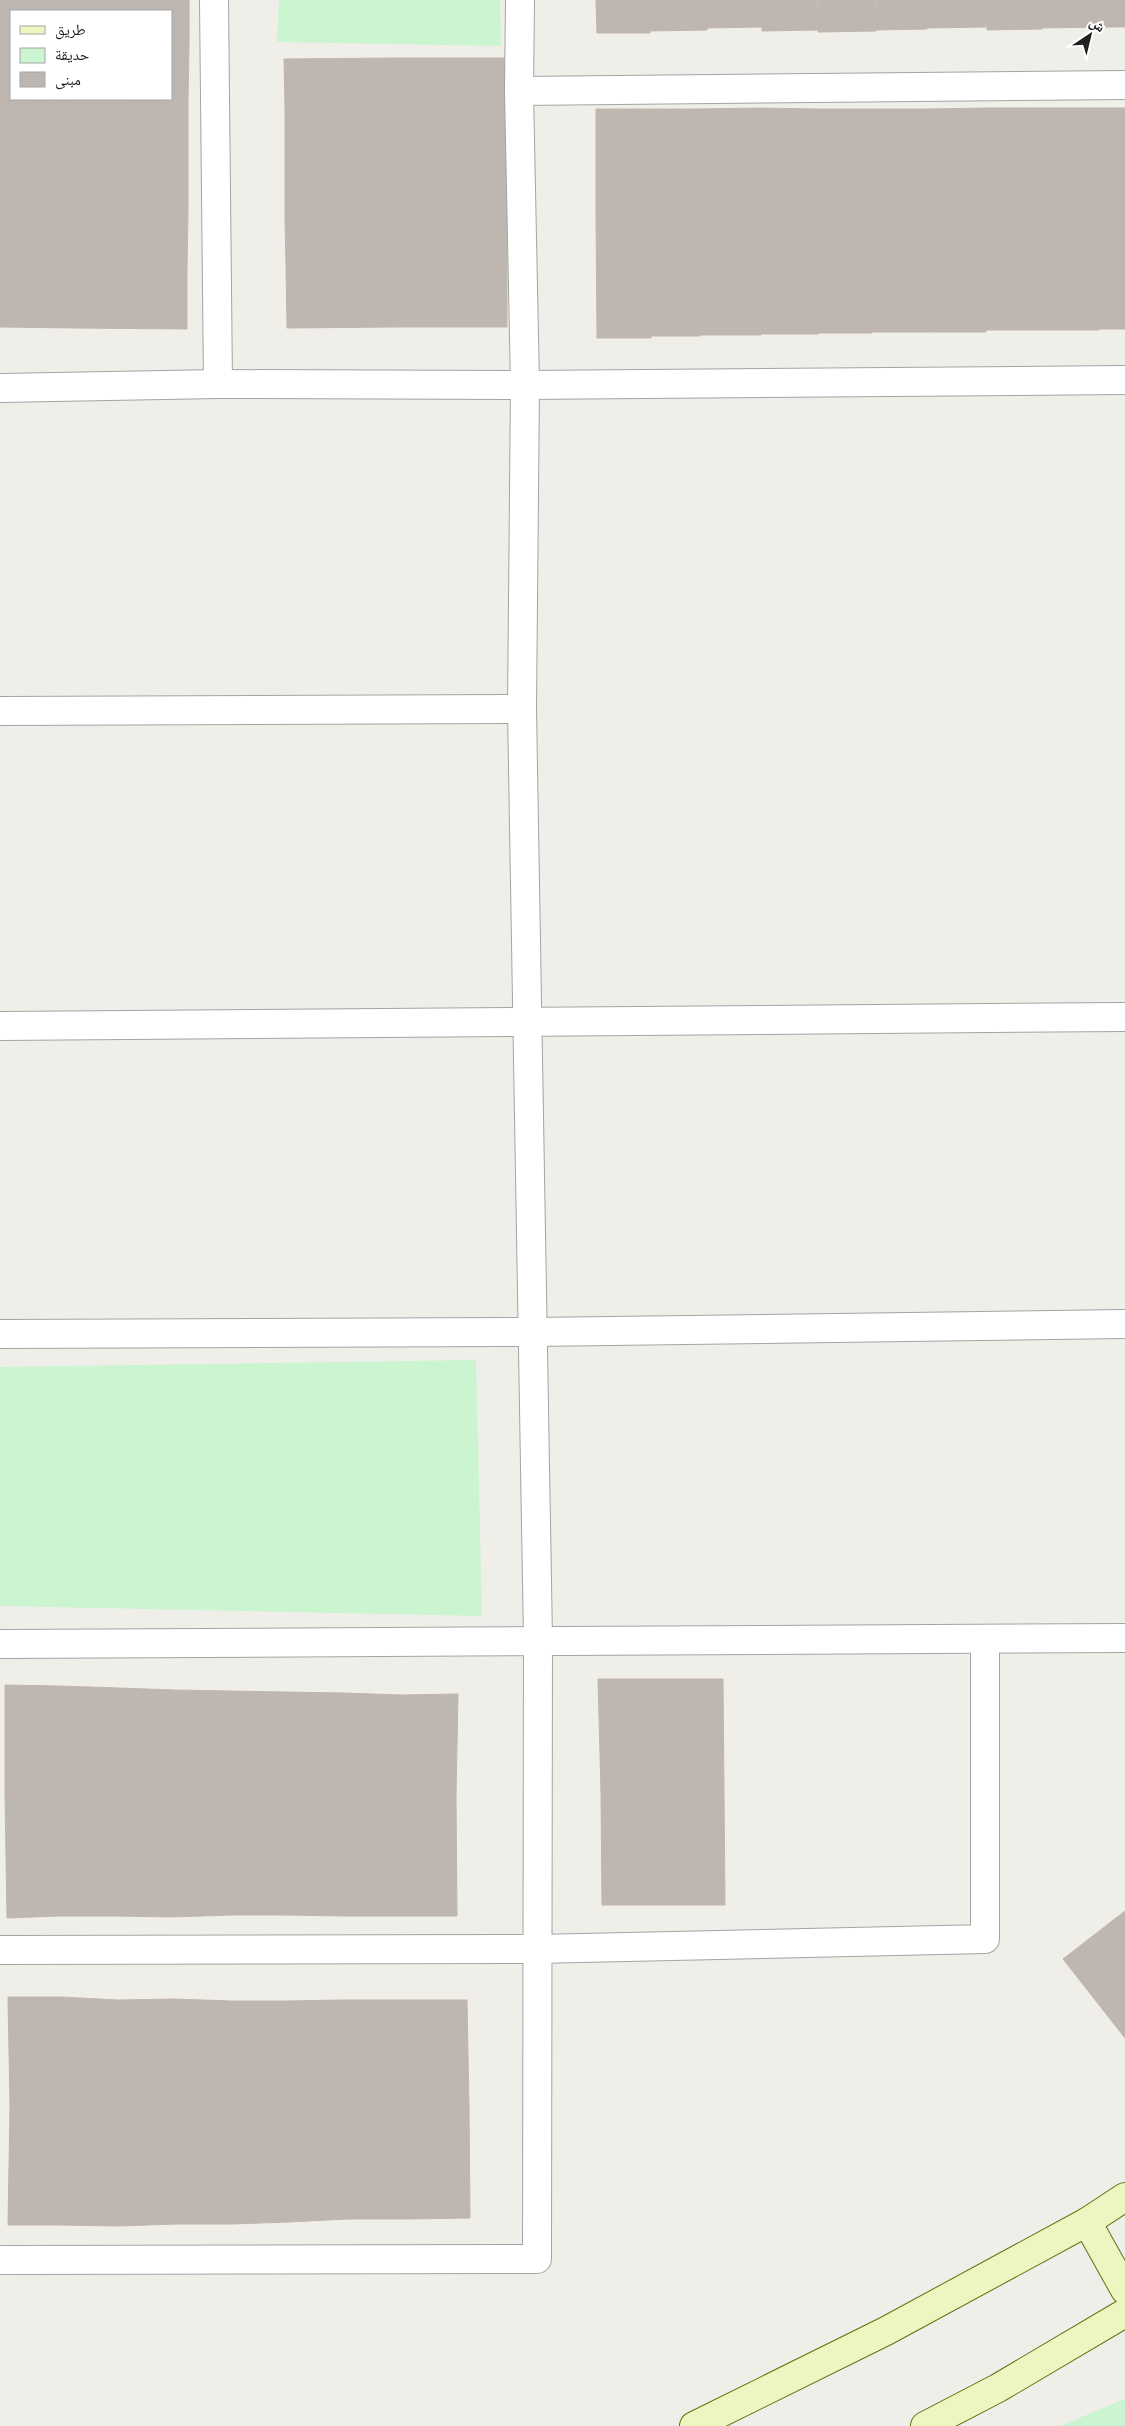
<svg xmlns="http://www.w3.org/2000/svg" width="1125" height="2426" font-family="'Open Sans','Noto Naskh Arabic',sans-serif">
<rect width="100%" height="100%" fill="#f0eee8"/>
<!-- park -->
<g fill="#caf5d0">
<polygon points="279,0 500,0 501,46 277,42"/>
<polygon points="476,1360 482,1616 0,1606 0,1367"/>
<polygon points="1125,2399 1125,2426 1060,2426"/>
</g>
<!-- building -->
<g fill="#bdb6b1" stroke="#c1b6ab">
<polygon points="0,0 78,0 78,11 11,11 11,44 0,43"/>
<polygon points="78,0 189,0 189,46 171,45 171,11 78,11"/>
<polygon points="596,0 649,0 650,33 597,33"/>
<polygon points="649,0 706,0 707,30 649,31"/>
<polygon points="706,0 762,0 762,27 706,28"/>
<polygon points="762,0 817,0 818,30 762,31"/>
<polygon points="818,0 875,0 876,31 818,32"/>
<polygon points="876,0 927,0 927,29 876,30"/>
<polygon points="927,0 986,0 986,27 927,28"/>
<polygon points="986,0 1042,0 1042,29 987,30"/>
<polygon points="1042,0 1100,0 1101,27 1042,28"/>
<rect x="1100" y="0" width="25" height="27"/>
<polygon points="0,43 11,44 11,99 77,100 0,99"/>
<polygon points="171,45 189,46 188,101 77,100 171,99"/>
<polygon points="391,58 505,58 505,107 392,107"/>
<polygon points="391,58 392,107 285,108 284,59"/>
<polygon points="0,99 77,100 77,155 0,154"/>
<polygon points="77,100 188,101 188,156 77,155"/>
<polygon points="392,107 392,162 285,163 285,108"/>
<polygon points="392,107 505,107 506,162 392,162"/>
<polygon points="759,108 816,109 817,214 760,214"/>
<polygon points="759,108 760,214 699,214 698,109"/>
<polygon points="985,108 985,214 930,214 930,109"/>
<polygon points="985,108 1039,108 1040,214 985,214"/>
<polygon points="1039,108 1098,108 1098,214 1040,214"/>
<polygon points="1098,108 1125,108 1125,213 1098,214"/>
<polygon points="596,109 650,109 651,215 596,215"/>
<polygon points="650,109 698,109 699,214 651,215"/>
<polygon points="816,109 871,109 872,214 817,214"/>
<polygon points="871,109 930,109 930,214 872,214"/>
<polygon points="0,154 77,155 77,212 0,212"/>
<polygon points="77,155 188,156 188,214 77,212"/>
<polygon points="392,162 392,217 285,217 285,163"/>
<polygon points="392,162 506,162 507,216 392,217"/>
<polygon points="0,212 77,212 76,267 0,266"/>
<polygon points="77,212 188,214 187,268 76,267"/>
<polygon points="1125,213 1125,329 1099,329 1098,214"/>
<polygon points="699,214 700,336 651,336 651,215"/>
<polygon points="699,214 760,214 761,335 700,335"/>
<polygon points="760,214 817,214 818,334 761,334"/>
<polygon points="817,214 872,214 872,333 818,333"/>
<polygon points="872,214 930,214 931,332 872,332"/>
<polygon points="930,214 985,214 986,332 931,332"/>
<polygon points="985,214 1040,214 1040,330 986,330"/>
<polygon points="1040,214 1098,214 1099,330 1040,330"/>
<polygon points="596,215 651,215 651,338 597,338"/>
<polygon points="507,216 507,267 393,267 392,217"/>
<polygon points="285,217 392,217 393,267 286,267"/>
<polygon points="0,266 76,267 76,328 0,327"/>
<polygon points="76,267 187,268 187,329 76,328"/>
<polygon points="286,267 393,267 393,327 287,328"/>
<rect x="393" y="267" width="114" height="60"/>
<polygon points="598,1679 658,1679 658,1792 601,1792"/>
<polygon points="658,1679 723,1679 724,1791 658,1792"/>
<polygon points="5,1685 59,1686 58,1796 5,1795"/>
<polygon points="59,1686 119,1688 117,1797 58,1796"/>
<polygon points="119,1688 174,1690 172,1797 117,1797"/>
<polygon points="174,1690 231,1691 232,1798 172,1797"/>
<polygon points="231,1691 284,1692 285,1798 232,1798"/>
<polygon points="284,1692 343,1693 344,1798 285,1798"/>
<polygon points="343,1693 401,1695 400,1797 344,1798"/>
<polygon points="458,1694 456,1796 400,1797 401,1695"/>
<polygon points="724,1791 725,1905 659,1905 658,1792"/>
<polygon points="601,1792 658,1792 659,1905 602,1905"/>
<polygon points="5,1795 58,1796 59,1916 7,1918"/>
<polygon points="58,1796 117,1797 117,1916 59,1916"/>
<polygon points="456,1796 457,1916 400,1916 400,1797"/>
<polygon points="117,1797 172,1797 171,1917 117,1916"/>
<polygon points="172,1797 232,1798 232,1915 171,1917"/>
<polygon points="400,1797 400,1916 343,1916 344,1798"/>
<polygon points="232,1798 285,1798 286,1915 232,1915"/>
<polygon points="285,1798 344,1798 343,1916 286,1915"/>
<polygon points="1125,1911 1125,2038 1063,1959"/>
<polygon points="8,1997 61,1997 59,2107 10,2107"/>
<polygon points="61,1997 118,2000 117,2108 59,2107"/>
<polygon points="175,1999 175,2108 117,2108 118,2000"/>
<polygon points="175,1999 230,2001 232,2109 175,2108"/>
<polygon points="342,2000 342,2109 288,2110 287,2001"/>
<polygon points="342,2000 404,2000 408,2107 342,2109"/>
<polygon points="404,2000 467,2000 469,2107 408,2107"/>
<polygon points="230,2001 287,2001 288,2110 232,2109"/>
<polygon points="10,2107 59,2107 59,2225 8,2225"/>
<polygon points="59,2107 117,2108 117,2226 59,2225"/>
<polygon points="408,2107 409,2219 347,2219 342,2109"/>
<polygon points="408,2107 469,2107 470,2218 409,2219"/>
<polygon points="117,2108 175,2108 177,2224 117,2226"/>
<polygon points="175,2108 232,2109 232,2224 177,2224"/>
<polygon points="232,2109 288,2110 289,2222 232,2224"/>
<polygon points="342,2109 347,2219 289,2222 288,2110"/>
</g>
<g fill="none" stroke-linecap="round" stroke-linejoin="round">
<defs>
<g id="street">
<polyline points="214,0 218,384"/>
<polyline points="519,91 1125,85"/>
<polyline points="0,388 218,384 525,385 1125,380"/>
<polyline points="0,711 522,709"/>
<polyline points="0,1026 1125,1017"/>
<polyline points="0,1334 533,1332 1125,1324"/>
<polyline points="0,1644 1125,1638"/>
<polyline points="0,1950 536,1949 985,1939 985,1639"/>
<polyline points="0,2260 537,2259 538,1640 522,709 525,385 519,91 520,0"/>
</g>
<g id="secondary">
<polyline points="1087,2222 1125,2290"/>
<polyline points="694,2426 886,2331 1087,2222 1125,2197"/>
<polyline points="925,2426 998,2388 1125,2313"/>
</g>
</defs>
<!-- street casing -->
<use href="#street" stroke="#a4a4a4" stroke-width="30"/>
<!-- secondary casing -->
<use href="#secondary" stroke="#60700f" stroke-width="30"/>
<!-- street -->
<use href="#street" stroke="#fff" stroke-width="28"/>
<!-- secondary -->
<use href="#secondary" stroke="#eff5c1" stroke-width="28"/>
</g>
<!-- legend -->
<rect x="10" y="10" width="162" height="90" fill="#ffffff" stroke="#a6a6a6"/>
<rect x="20" y="26" width="25" height="8" fill="#eff5c1" stroke="#a6a6a6"/>
<text x="55" y="35" font-size="15" fill="#202020">طريق</text>
<rect x="20" y="48" width="25" height="15" fill="#caf5d0" stroke="#a6a6a6"/>
<text x="55" y="60" font-size="15" fill="#202020">حديقة</text>
<rect x="20" y="72" width="25" height="15" fill="#bdb6b1" stroke="#a6a6a6"/>
<text x="55" y="85" font-size="15" fill="#202020">مبنى</text>
<!-- north arrow -->
<g transform="translate(1090 35) rotate(35)" stroke="#ffffff" stroke-width="4" paint-order="stroke">
<path d="M0-4L9 19L0 12L-9 19Z" fill="#202020"/>
<text y="-8" font-size="14" font-weight="bold" text-anchor="middle" fill="#202020">ش</text>
</g>
</svg>
